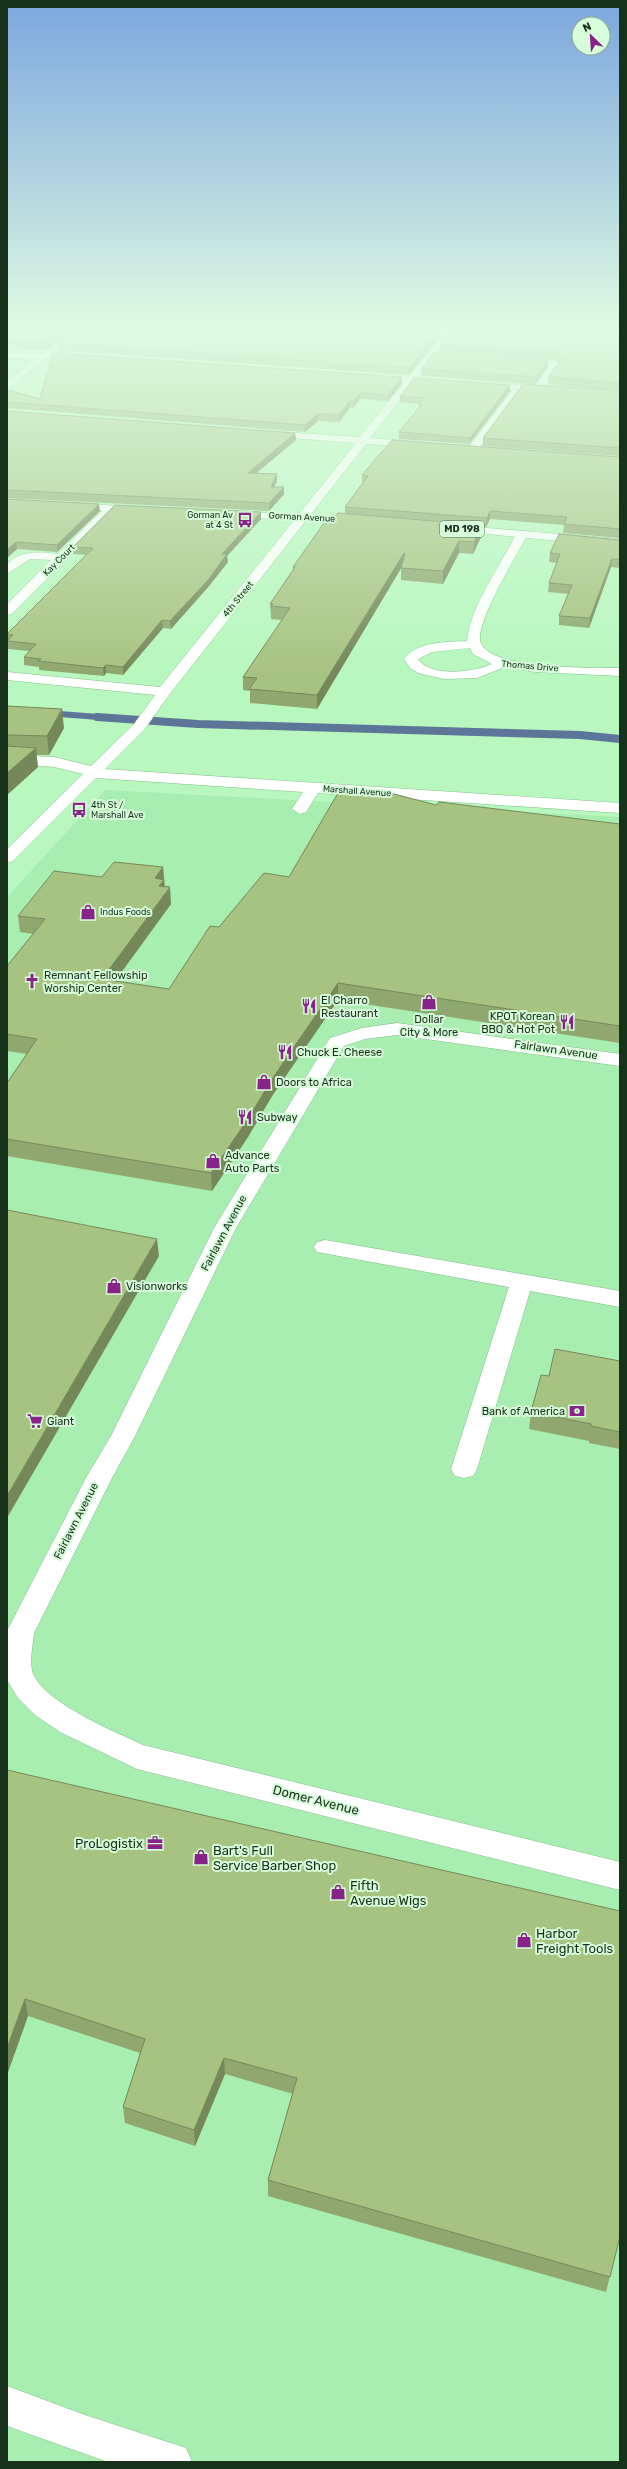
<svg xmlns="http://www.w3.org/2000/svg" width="627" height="2469" font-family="Rubik,sans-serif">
<rect width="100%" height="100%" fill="#b8f7be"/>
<!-- built -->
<polygon fill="#a8eeb0" points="105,790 620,817 620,2462 7,2462 7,897"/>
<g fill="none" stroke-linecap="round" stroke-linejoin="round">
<!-- stream-far1 -->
<polyline stroke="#5d7599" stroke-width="6" points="47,713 111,718"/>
<!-- stream -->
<polyline stroke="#5d7599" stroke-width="8" points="97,717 198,724 580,735 620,739"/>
<defs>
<g id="minor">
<polygon points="77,326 86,326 7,389 7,381"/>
<polygon points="450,326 458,326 370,438 419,442 423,443 423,447 366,444 169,695 144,730 105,769 620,803 620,813 318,793 306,812 300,814 292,809 303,792 96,778 13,861 7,863 7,849 83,774 54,767 7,763 7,755 54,757 91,766 134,724 155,695 7,680 7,672 160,687 356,443 266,436 262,435 262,431 360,437"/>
<polygon points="518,358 556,361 561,364 541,391 538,392 533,389 550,366 515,363 513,361"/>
<polygon points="516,385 524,387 477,451 469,451 469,447"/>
<path d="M110,506L114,507V511L12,614L7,615V604L51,560L30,559L7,574V564C22,550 39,552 58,554L106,507Z"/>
<path d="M522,531L528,534C516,557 479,616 480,639C481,671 597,667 620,668V676L536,672L505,667L477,678L444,679L418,673L410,668L404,659C417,641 447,642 467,641C470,606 501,565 516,534ZM470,648L473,654L492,664C475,672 430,678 418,659L432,652Z"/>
<path d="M397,1023L620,1054V1066L397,1035L365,1039L344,1046L236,1228L135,1436L113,1476L34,1633C33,1646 28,1663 34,1676C49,1705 114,1731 143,1745L620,1862V1890L137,1769L60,1732L35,1715L18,1698L7,1680V1631L87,1476L111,1436L214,1228L330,1038L362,1028Z"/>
<polygon points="325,1240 620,1291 620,1307 530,1291 477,1469 473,1476 464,1478 455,1476 451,1469 509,1287 317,1252 314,1247 317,1242"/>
<polygon points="7,2386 85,2415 186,2448 192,2462 108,2462 7,2426"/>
</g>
<g id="major">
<polygon points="7,352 82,354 87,357 82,360 7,358"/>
<polygon points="372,374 443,379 448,382 443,385 369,379 369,375"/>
<polygon points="480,382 551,387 556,390 551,393 477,387 475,385"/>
<polygon points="70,503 140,507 146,510 140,513 66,508 66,504"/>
<polygon points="232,511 363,519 369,522 363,525 228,516 226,514"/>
<polygon points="451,525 620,539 620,547 447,530 447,526"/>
</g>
</defs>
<!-- minor casing -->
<use href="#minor" stroke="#83c18a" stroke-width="1"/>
<!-- major casing -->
<use href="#major" stroke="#83c18a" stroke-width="1"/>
<!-- minor -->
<use href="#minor" fill="#fff" fill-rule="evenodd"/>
<!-- major -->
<use href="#major" fill="#fff" fill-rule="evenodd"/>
</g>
<!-- wall -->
<g fill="#90a86f">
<polygon points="7,326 75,326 45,350 24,350 7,345"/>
<polygon points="79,326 448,326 409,375 58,350 57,343"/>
<polygon points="455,326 620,326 620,328 604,327 620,328 620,391 548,384 548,377 559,362 556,360 440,352 440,345"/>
<polygon points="547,367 535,384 421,376 421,369"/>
<polygon points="402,383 388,401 360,399 353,408 350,408 339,422 318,421 305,432 7,408 7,411 295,433 296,440 256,473 277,481 274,487 284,494 269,511 7,498 7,499 100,511 57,552 17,549 7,558 7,390 40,399"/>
<polygon points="510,385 510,391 469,444 399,439 399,432 419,408 419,404 400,402 400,396"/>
<polygon points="620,391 620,456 483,446 483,438"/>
<polygon points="620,457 620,538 563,533 564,525 490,519 486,527 482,527 481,537 473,554 459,553 443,584 401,580 401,568 317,709 250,703 250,691 243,690 243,677 282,620 271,619 271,616 270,604 293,571 293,567 330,523 345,513 345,507 362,484 362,475"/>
<polygon points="261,512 261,519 227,556 228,562 209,586 171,629 163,628 123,675 106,673 104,676 39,670 39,667 24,665 24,657 29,651 8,649 7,641 8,640 7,634 87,555 73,554 73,547"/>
<polygon points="620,540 620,568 611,567 589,628 559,625 559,616 569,594 548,592 549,583 557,563 549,562 550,553"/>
<polygon points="7,706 64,728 49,755 36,755 38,767 7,795"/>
<polygon points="436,805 620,824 620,1043 338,1000 272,1096 248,1137 212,1191 7,1156 7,1083 27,1054 7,1051 7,966 33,934 20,932 18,916 102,877 163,867 165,887 171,904 115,981 169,989 219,927 289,877"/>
<polygon points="620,1361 620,1449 589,1443 589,1441 529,1429 531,1412 549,1376"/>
<polygon points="7,1770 620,2236 606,2292 268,2196 268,2180 293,2094 225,2074 195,2146 125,2123 123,2107 140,2053 28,2016 8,2072 7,2072"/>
</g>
<!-- shaded-wall -->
<g fill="#75885a">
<polygon points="65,326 75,326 45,350 44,342"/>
<polygon points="443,326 448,326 409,375 409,368"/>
<polygon points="548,361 547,367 535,384 536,377"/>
<polygon points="402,377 402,383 388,401 388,395"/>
<polygon points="510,385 510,391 469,444 470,438"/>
<polygon points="360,393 360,399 353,408 353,401"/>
<polygon points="350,401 350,408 339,422 339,415"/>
<polygon points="318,414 318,421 305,432 305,425"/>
<polygon points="295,433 296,440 248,480 248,473"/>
<polygon points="277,474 277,481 271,494 271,487"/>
<polygon points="284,487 284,494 269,511 269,503"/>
<polygon points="99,504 100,511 57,552 57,545"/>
<polygon points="490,511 490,519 486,527 487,518"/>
<polygon points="261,512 261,519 227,556 228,562 209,586 171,629 170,621 222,554"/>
<polygon points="482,525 481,537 473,554 474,542"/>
<polygon points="459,541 459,553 443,584 443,571"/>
<polygon points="16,542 17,549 7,558 7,550"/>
<polygon points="404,553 403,565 317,709 317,695"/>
<polygon points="612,559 611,567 589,628 590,618"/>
<polygon points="162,620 163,628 123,675 123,667"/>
<polygon points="106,665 106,673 104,676 103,668"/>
<polygon points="62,709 64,728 49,755 47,736"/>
<polygon points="36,748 38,767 7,795 7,773"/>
<polygon points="163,867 165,895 170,887 171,904 104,996 102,979 155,878"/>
<polygon points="338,983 338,1000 272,1096 248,1137 212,1191 211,1173 272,1079"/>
<polygon points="157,1239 159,1256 7,1518 7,1496"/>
<polygon points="25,1999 28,2016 8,2072 7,2068 7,2048"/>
<polygon points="224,2058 225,2074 195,2146 194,2130"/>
</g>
<!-- building -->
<g fill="#a7c381" stroke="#75885a">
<polygon points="7,326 65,326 44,342 24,343 7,338"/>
<polygon points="79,326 443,326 409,368 57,343"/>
<polygon points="455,326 573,326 620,328 620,383 548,377 563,358 557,352 440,345"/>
<polygon points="53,353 402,377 388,395 360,393 353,401 350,401 339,415 318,414 305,425 7,402 7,390 40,399"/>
<polygon points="434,353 548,361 536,377 421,369"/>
<polygon points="414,378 510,385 470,438 399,432 422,404 419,404 424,398 400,396"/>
<polygon points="523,384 620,391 620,448 483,438"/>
<polygon points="7,411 295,433 248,473 277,474 271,487 284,487 269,503 7,490"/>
<polygon points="392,440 620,457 620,529 564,524 567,517 490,511 487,518 345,507 368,476 362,475"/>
<polygon points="7,499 99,504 57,545 16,542 7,550"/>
<polygon points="115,505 261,512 222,554 227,554 209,579 170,621 162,620 123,667 106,665 103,668 38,661 41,659 24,657 36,644 7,641 13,635 7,634 93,548 73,547"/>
<polygon points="338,513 482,525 474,542 459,541 443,571 401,568 405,554 404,553 317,695 249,689 257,678 243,677 290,608 271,606 273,604 270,604 295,567 293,567 324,523 330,523"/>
<polygon points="559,534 620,540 620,559 612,559 590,618 559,616 572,585 549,583 560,554 550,553"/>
<polygon points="7,706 62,709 47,736 7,735"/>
<polygon points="7,746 36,748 7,773"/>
<polygon points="338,793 394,794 436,805 439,802 620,824 620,1026 338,983 272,1079 248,1119 211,1173 7,1139 7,1083 37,1039 7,1034 7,966 45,919 18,916 54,871 102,877 114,862 163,867 155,878 164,880 159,886 170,887 102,979 169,989 210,926 219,927 264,873 289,877"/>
<polygon points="7,1210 157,1239 7,1496"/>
<polygon points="555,1349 620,1361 620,1432 591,1426 591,1424 531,1412 541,1375 549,1376"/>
<polygon points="7,1770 620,1911 620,2236 610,2277 268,2180 297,2078 224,2058 194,2130 123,2107 145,2039 25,1999 7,2048"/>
</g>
<!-- sky -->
<linearGradient id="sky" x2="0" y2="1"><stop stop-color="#7ca6de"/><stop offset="0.49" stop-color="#dffbe2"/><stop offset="1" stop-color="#dffbe2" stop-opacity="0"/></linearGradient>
<rect width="627" height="672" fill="url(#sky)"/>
<!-- icons -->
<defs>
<symbol id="bus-bare" viewBox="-9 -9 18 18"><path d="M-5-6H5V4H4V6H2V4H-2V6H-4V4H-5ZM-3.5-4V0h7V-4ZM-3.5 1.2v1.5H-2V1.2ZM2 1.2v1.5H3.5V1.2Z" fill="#88238a" stroke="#d8fddb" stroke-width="2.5" paint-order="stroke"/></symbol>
<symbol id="shop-bare" viewBox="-9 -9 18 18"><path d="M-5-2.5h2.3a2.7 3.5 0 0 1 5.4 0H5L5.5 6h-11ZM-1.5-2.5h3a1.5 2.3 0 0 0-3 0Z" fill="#88238a" stroke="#d8fddb" stroke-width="2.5" paint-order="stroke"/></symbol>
<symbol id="church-bare" viewBox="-9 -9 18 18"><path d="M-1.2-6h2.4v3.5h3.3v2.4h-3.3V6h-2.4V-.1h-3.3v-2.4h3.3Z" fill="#88238a" stroke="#d8fddb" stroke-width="2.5" paint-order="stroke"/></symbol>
<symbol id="restaurant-bare" viewBox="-9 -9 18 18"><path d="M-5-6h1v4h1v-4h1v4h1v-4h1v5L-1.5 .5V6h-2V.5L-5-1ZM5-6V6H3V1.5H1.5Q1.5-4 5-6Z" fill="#88238a" stroke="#d8fddb" stroke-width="2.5" paint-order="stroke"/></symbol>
<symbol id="bank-bare" viewBox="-9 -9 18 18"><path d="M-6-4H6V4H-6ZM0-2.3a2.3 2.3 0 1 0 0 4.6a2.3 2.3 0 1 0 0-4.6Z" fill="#88238a" stroke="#d8fddb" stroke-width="2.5" paint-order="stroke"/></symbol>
<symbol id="supermarket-bare" viewBox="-9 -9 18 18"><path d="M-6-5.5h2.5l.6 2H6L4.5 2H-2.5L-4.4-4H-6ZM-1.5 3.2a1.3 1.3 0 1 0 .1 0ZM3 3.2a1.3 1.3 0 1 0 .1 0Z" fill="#88238a" stroke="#d8fddb" stroke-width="2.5" paint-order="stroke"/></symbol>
<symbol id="office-bare" viewBox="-9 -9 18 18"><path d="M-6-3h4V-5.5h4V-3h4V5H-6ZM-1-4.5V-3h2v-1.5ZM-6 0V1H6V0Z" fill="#88238a" stroke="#d8fddb" stroke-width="2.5" paint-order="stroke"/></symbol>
</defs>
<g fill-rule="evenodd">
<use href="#bus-bare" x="234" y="509" width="22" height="22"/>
<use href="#bus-bare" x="68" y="799" width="22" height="22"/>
<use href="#shop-bare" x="77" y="901" width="22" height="22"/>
<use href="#church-bare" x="21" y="970" width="22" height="22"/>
<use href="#shop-bare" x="418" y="991" width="22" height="22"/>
<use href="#restaurant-bare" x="298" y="995" width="22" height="22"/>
<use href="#restaurant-bare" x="556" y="1011" width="22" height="22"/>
<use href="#restaurant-bare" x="274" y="1041" width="22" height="22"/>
<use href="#shop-bare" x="253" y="1071" width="22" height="22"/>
<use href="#restaurant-bare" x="234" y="1106" width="22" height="22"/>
<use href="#shop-bare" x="202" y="1150" width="22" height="22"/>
<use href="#shop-bare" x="103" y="1275" width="22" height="22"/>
<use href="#bank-bare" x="566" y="1400" width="22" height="22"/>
<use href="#supermarket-bare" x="24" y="1410" width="22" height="22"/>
<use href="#office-bare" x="144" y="1832" width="22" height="22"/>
<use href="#shop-bare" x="190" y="1846" width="22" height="22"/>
<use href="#shop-bare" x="327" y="1881" width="22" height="22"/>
<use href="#shop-bare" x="513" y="1929" width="22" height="22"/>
</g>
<g text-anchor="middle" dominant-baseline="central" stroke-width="4" stroke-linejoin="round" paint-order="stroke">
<!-- far-poi labels -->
<g font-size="9" fill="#18311b" stroke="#d8fddb" text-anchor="start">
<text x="233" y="515" text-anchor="end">Gorman Av<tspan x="233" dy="10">at 4 St</tspan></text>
<text x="91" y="805">4th St /<tspan x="91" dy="10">Marshall Ave</tspan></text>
<text x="100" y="912">Indus Foods</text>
</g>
<!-- far-street labels -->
<g font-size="9" fill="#18311b" stroke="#d8fddb">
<text transform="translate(302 517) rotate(3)">Gorman Avenue</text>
<text transform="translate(59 560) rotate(-45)">Kay Court</text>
<text transform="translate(238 599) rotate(-51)">4th Street</text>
<text transform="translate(530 666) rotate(5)">Thomas Drive</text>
<text transform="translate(357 791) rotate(4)">Marshall Avenue</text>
</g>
<!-- shield labels -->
<rect fill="#d8fddb" stroke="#526e55" stroke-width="1" x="440" y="521" width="44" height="16" rx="3"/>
<g font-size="10" font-weight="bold" fill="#18311b">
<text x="462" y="529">MD 198</text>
</g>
<!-- poi labels -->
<g font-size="11" fill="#18311b" stroke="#d8fddb" text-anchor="start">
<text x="44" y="975">Remnant Fellowship<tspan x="44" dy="13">Worship Center</tspan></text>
<text x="321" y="1000">El Charro<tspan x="321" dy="13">Restaurant</tspan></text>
<text x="555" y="1016" text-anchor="end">KPOT Korean<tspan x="555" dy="13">BBQ &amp; Hot Pot</tspan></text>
<text x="429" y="1019" text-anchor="middle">Dollar<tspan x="429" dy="13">City &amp; More</tspan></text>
<text x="297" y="1052">Chuck E. Cheese</text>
<text x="276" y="1082">Doors to Africa</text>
<text x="257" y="1117">Subway</text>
<text x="225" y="1155">Advance<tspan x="225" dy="13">Auto Parts</tspan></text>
<text x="126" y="1286">Visionworks</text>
<text x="565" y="1411" text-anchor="end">Bank of America</text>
<text x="47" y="1421">Giant</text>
</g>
<!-- street labels -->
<g font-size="11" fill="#18311b" stroke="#d8fddb">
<text transform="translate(556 1050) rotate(8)">Fairlawn Avenue</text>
<text transform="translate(224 1233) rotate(-62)">Fairlawn Avenue</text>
<text transform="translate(76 1521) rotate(-63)">Fairlawn Avenue</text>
</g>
<!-- near-street labels -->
<g font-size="13" fill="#18311b" stroke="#d8fddb">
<text transform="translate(316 1800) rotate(14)">Domer Avenue</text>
</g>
<!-- near-poi labels -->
<g font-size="13" fill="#18311b" stroke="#d8fddb" text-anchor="start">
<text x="143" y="1843" text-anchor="end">ProLogistix</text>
<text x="213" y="1850">Bart's Full<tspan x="213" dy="15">Service Barber Shop</tspan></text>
<text x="350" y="1885">Fifth<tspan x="350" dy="15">Avenue Wigs</tspan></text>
<text x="536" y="1933">Harbor<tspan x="536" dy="15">Freight Tools</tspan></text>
</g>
</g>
<!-- border -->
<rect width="627" height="2469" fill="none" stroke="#18311b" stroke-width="16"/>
<!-- north arrow -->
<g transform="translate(591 36) rotate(335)"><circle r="19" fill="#d8fddb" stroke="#8bab8e"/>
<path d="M0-3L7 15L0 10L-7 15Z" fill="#88238a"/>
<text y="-6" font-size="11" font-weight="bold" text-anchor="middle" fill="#18311b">N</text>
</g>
</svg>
